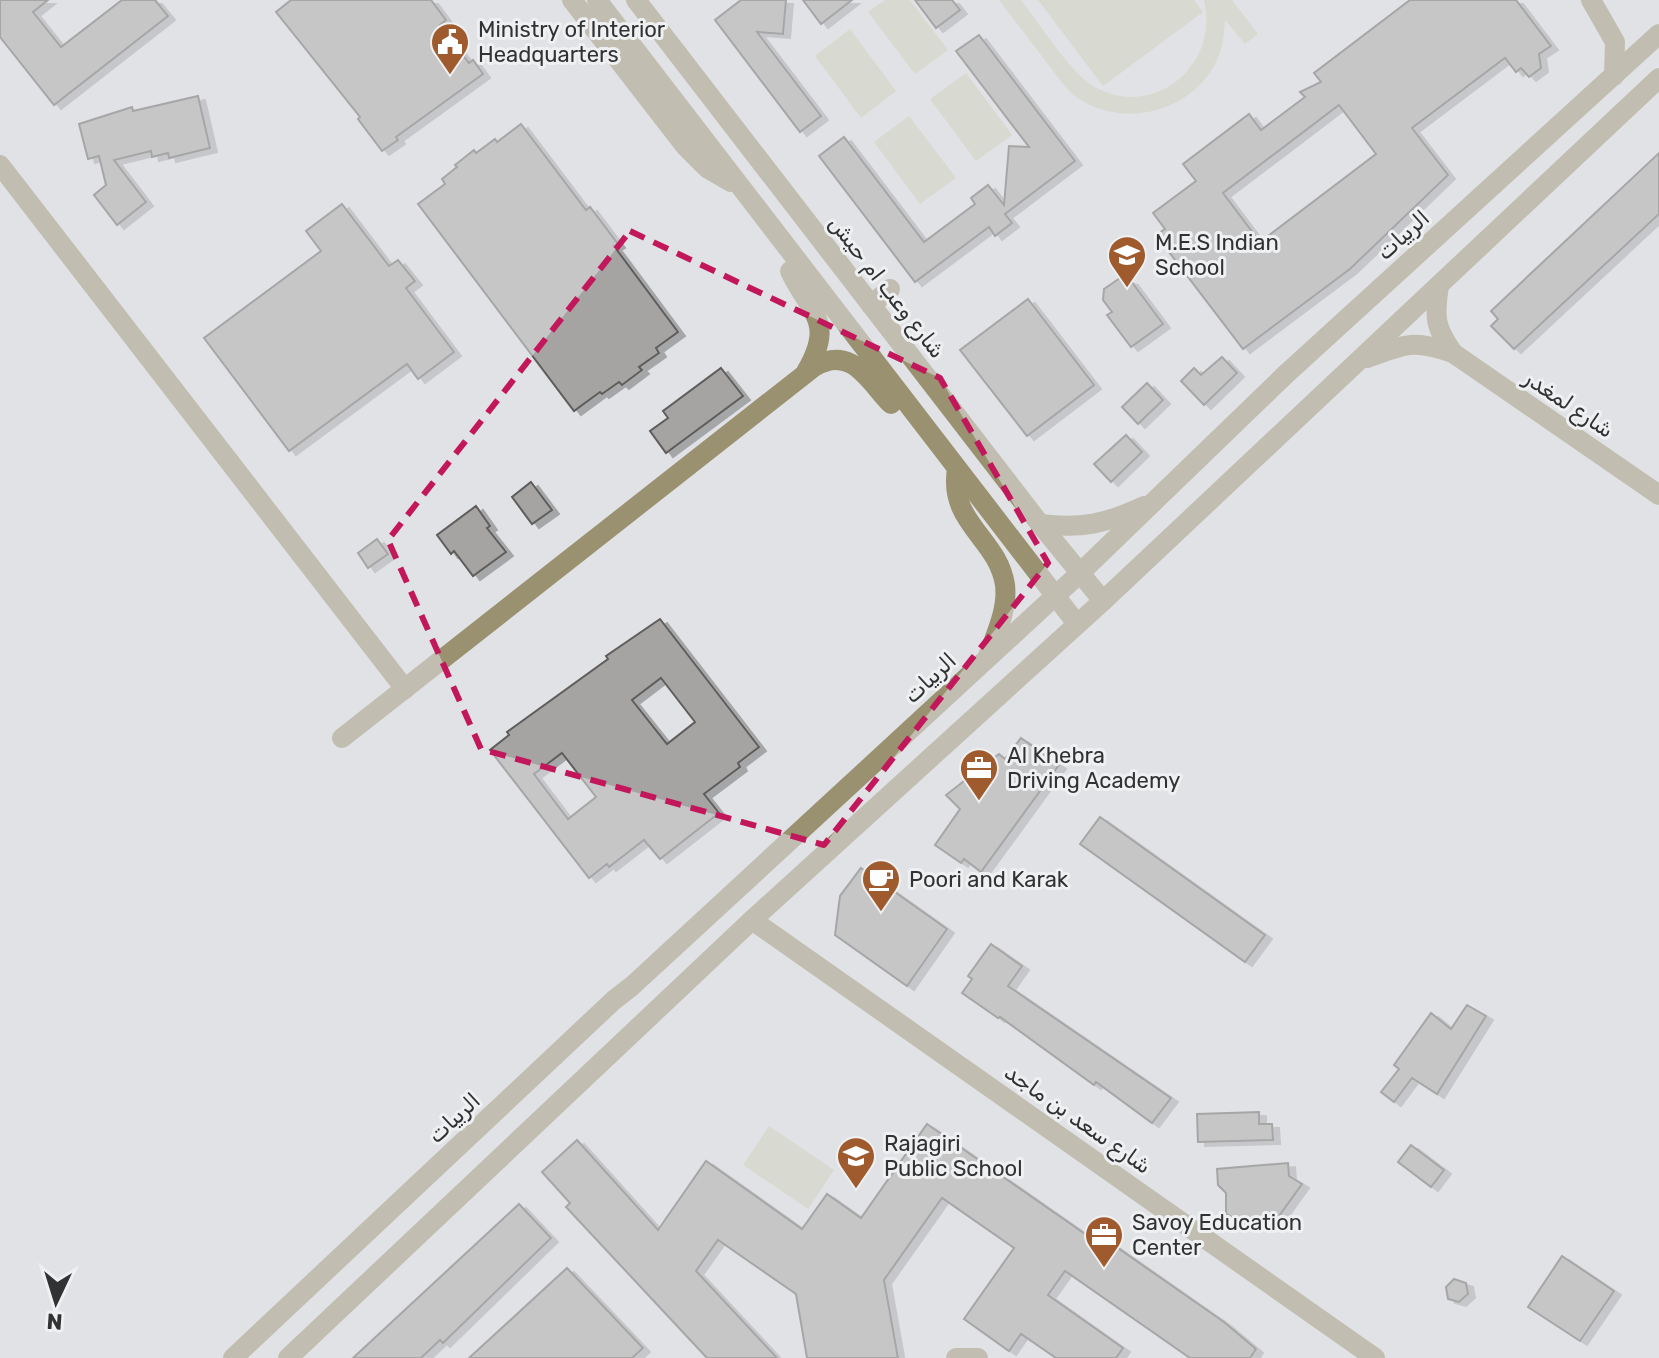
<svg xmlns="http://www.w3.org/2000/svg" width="1659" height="1358" font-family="Rubik,Cairo,sans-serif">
<defs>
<filter id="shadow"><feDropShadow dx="7" dy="4" stdDeviation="0" flood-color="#0004"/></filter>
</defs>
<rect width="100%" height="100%" fill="#e1e2e5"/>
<!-- green -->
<g fill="#ccceb7">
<polygon points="885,0 910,0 948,50 915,74 868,12"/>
<path d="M999,0H1021C1039,23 1070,72 1093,86C1153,121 1220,66 1204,0H1232L1258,34L1245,44L1225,20C1224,34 1223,49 1216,62C1191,113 1121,130 1075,96C1064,87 1056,74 1047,63C1031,42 1015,21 999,0Z"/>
<polygon points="1038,0 1194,0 1203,12 1103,86"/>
<polygon points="850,29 896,91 861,118 815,56"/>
<polygon points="966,73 1012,135 976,161 930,99"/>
<polygon points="909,116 956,178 920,204 874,142"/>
<polygon points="769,1126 834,1170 808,1209 743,1165"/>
</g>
<!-- building -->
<g fill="#a5a4a2" stroke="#5f5d5b" stroke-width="2" fill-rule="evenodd" filter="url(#shadow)">
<polygon points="0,0 48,0 33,12 61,47 122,0 155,0 168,16 54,105 0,37"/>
<polygon points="291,0 431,0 446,20 440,25 469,63 473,60 483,74 396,137 398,140 382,151 358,119 360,117 276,12"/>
<polygon points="741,0 786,0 783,34 757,32 821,116 800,132 715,20"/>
<polygon points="803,0 852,0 821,24"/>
<polygon points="915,0 952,0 960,10 936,28"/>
<path d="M1410,0H1516L1551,46L1539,54L1541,68L1529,77L1521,68L1516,72L1505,58L1412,128L1448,175L1350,269L1243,349L1156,235L1165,229L1153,213L1196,181L1183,164L1249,114L1261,130L1305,97L1300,92L1321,82L1314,73ZM1339,105L1376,154L1260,242L1223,193Z"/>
<polygon points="979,35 1075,161 1005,214 1012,223 995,236 989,227 915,282 819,156 844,137 924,242 975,204 971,198 988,185 1004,205 1009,146 1029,147 956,51"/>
<polygon points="198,96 210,148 169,158 168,153 152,157 151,151 114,160 146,202 117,225 94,195 106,185 99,156 88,159 79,124 132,107 133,111"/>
<polygon points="521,124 586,210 590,207 618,244 614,246 678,332 656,348 659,353 639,367 642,370 622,385 619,382 602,394 600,392 574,411 418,204 445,184 442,179 457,167 455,165 474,150 476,153 495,139 497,142"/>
<polygon points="1659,153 1659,214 1514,349 1491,326 1498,319 1491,311"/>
<polygon points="342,204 389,266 398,260 415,281 406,288 454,352 418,379 407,364 289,451 204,338 321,251 306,231"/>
<polygon points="1120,278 1131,281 1163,324 1131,347 1107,315 1112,312 1103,300 1104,289"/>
<polygon points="1028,299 1094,385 1027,436 960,350"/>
<polygon points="1222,357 1237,373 1204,405 1181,381 1194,368 1201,375"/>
<polygon points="721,368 743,396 666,453 650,431 668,418 663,411"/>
<polygon points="1147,383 1163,400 1138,424 1122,407"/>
<polygon points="1126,435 1142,452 1111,482 1094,464"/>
<polygon points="531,482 552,510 532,524 512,497"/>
<polygon points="476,506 490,526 487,528 506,552 473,576 454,551 451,554 437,535"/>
<polygon points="377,539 388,554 368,568 358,553"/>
<path d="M660,619L759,747L738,763L740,767L704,794L719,813L660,859L644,840L609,867L607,864L589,878L490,750L509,735L507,732L608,659L606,656ZM661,678L695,722L667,744L632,700ZM562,753L596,797L568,819L534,774Z"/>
<polygon points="1021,738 1059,765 981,872 964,859 961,863 935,845 960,809 946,795 999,754 1005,759"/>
<polygon points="1100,817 1265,935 1245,962 1080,844"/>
<polygon points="861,868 947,929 907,986 835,935 840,896"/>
<polygon points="991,944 1022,966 1008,986 1171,1098 1152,1123 1096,1082 1094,1085 1000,1017 998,1018 962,993 972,979 968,976"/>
<polygon points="1467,1005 1486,1016 1437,1094 1412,1078 1394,1102 1381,1092 1399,1069 1394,1065 1431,1013 1451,1029"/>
<polygon points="1259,1112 1259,1124 1272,1124 1273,1140 1198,1142 1197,1114"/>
<polygon points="927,1124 1101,1245 1105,1239 1224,1322 1256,1349 1250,1358 1190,1358 1065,1271 1048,1295 1123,1348 1116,1358 1056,1358 1021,1334 1009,1351 964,1319 1014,1248 942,1198 884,1280 898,1358 807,1358 796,1294 718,1240 696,1271 777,1358 707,1358 566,1207 570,1203 542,1172 577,1140 658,1230 706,1161 802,1229 827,1194 861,1218"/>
<polygon points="1411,1145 1444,1170 1431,1187 1398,1162"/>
<polygon points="1288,1163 1289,1176 1302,1184 1279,1216 1237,1220 1226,1214 1226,1193 1218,1185 1217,1169"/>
<polygon points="519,1204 551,1238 443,1343 440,1340 421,1358 353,1358"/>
<polygon points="1562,1256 1614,1291 1580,1341 1528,1307"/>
<polygon points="567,1268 643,1348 632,1358 469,1358"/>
<polygon points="1454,1279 1466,1283 1468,1294 1459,1302 1448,1299 1446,1287"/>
</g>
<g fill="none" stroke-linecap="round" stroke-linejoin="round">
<!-- minor -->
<g stroke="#9a9170" stroke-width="20">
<polyline points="572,0 685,146 707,168 731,182"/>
<polyline points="597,0 1077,624"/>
<polyline points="636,0 1040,524 1103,601"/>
<polyline points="1591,0 1615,42 1614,76"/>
<polyline points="0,165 405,689"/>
<path d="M790,271C810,314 836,320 806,372"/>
<path d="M1439,286C1434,318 1435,327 1453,353"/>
<polyline points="871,305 890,289"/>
<path d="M1367,358C1406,344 1413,339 1453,353L1659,495"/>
<path d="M957,469C948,523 998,538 1005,585C1008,609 996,634 988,656"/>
<path d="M1040,524C1082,529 1105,524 1144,506"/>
<path d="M342,738L814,367C852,344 869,382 891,404"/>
<polyline points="752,920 1375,1358"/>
<polyline points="233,1358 614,1000 632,986 1079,574 1285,375 1659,34"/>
<polyline points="288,1358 752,920 1103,601 1659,78"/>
<polyline points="956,1358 978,1358"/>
</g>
</g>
<!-- marked area -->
<path d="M0 0H1659V1358H0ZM630,231L940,378L1048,563L824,845L481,749L388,540Z" fill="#e1e2e5" fill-opacity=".55" fill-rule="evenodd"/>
<path fill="none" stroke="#c2185b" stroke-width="6" stroke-dasharray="16 10" stroke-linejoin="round" d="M630,231L940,378L1048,563L824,845L481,749L388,540Z"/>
<!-- icons -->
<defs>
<symbol id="civic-pin" viewBox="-11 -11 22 30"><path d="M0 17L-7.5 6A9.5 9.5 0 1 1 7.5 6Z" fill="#9f5a2d" stroke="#eff0f2"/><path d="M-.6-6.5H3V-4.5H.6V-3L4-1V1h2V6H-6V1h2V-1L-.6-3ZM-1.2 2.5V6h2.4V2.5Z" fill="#fff"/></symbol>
<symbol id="school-pin" viewBox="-11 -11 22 30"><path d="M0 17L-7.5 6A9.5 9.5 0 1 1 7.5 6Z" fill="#9f5a2d" stroke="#eff0f2"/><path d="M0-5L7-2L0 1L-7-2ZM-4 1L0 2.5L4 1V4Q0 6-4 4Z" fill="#fff"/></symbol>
<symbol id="office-pin" viewBox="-11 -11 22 30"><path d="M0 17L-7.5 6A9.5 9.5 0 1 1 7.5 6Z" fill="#9f5a2d" stroke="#eff0f2"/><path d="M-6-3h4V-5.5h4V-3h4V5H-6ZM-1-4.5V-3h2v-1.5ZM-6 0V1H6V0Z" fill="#fff"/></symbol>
<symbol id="cafe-pin" viewBox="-11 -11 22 30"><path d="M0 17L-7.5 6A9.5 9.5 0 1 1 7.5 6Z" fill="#9f5a2d" stroke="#eff0f2"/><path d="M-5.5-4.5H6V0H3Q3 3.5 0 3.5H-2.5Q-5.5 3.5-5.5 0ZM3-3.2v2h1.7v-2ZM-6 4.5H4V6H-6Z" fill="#fff"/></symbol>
</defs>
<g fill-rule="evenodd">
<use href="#civic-pin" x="428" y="20" width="44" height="60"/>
<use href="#school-pin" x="1105" y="233" width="44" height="60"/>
<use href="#office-pin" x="957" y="746" width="44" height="60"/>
<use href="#cafe-pin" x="859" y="857" width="44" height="60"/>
<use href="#school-pin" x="834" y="1134" width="44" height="60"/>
<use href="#office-pin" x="1082" y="1213" width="44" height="60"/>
</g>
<g text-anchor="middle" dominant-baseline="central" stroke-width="6" stroke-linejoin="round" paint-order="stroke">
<!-- poi labels -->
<g font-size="22" fill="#313233" stroke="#eff0f2" text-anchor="start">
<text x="478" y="29">Ministry of Interior<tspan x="478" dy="25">Headquarters</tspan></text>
<text x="1155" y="242">M.E.S Indian<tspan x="1155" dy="25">School</tspan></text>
<text x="1007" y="755">Al Khebra<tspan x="1007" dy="25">Driving Academy</tspan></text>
<text x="909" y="879">Poori and Karak</text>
<text x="884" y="1143">Rajagiri<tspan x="884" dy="25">Public School</tspan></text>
<text x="1132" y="1222">Savoy Education<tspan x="1132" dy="25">Center</tspan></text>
</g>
<!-- street labels -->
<g font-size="22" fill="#313233" stroke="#eff0f2">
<text transform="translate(1403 235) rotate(-42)">الربيات</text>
<text transform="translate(887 287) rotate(52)">شارع وعب ام حيش</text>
<text transform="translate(1569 404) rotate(34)">شارع لمغدر</text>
<text transform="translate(930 678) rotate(-43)">الربيات</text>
<text transform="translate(454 1118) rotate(-43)">الربيات</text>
<text transform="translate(1078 1119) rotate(35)">شارع سعد بن ماجد</text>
</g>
</g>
<!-- north arrow -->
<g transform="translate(56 1302) rotate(184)" stroke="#eff0f2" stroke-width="6" paint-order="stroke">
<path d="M0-6L14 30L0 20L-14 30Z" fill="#313233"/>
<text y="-12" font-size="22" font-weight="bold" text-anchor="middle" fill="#313233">N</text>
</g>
</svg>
